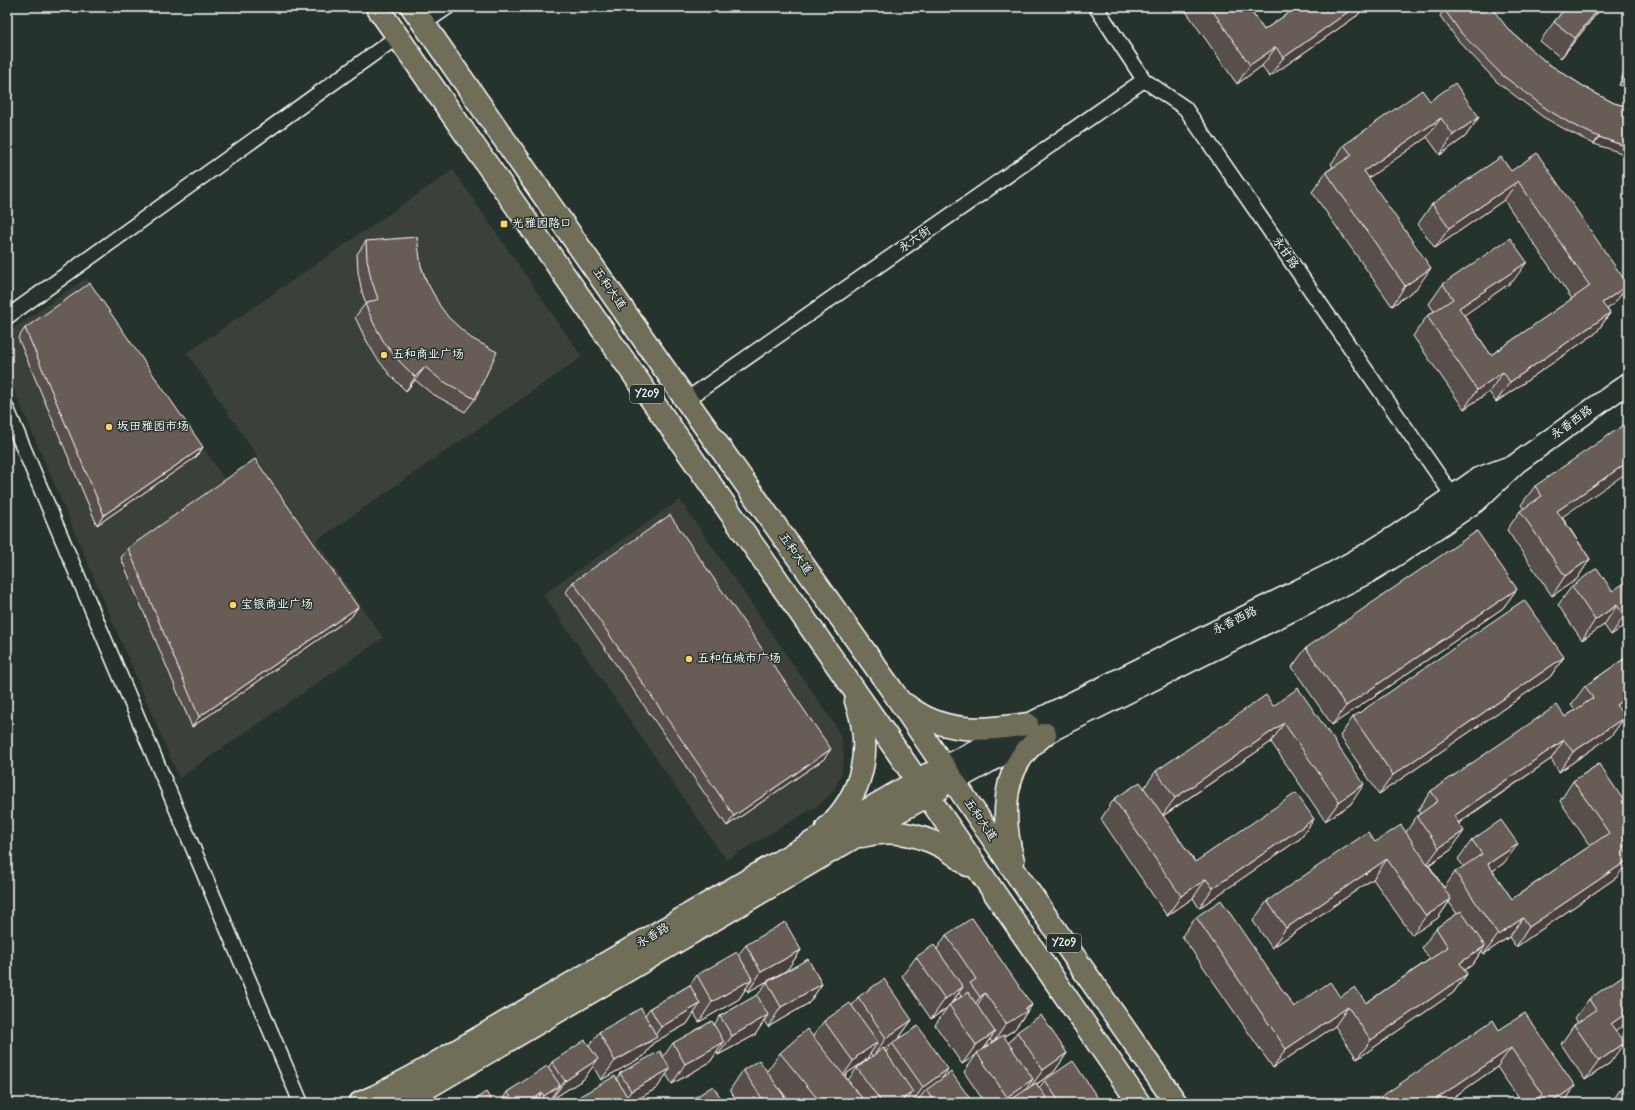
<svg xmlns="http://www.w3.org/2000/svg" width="1635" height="1110" font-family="Mynerve,'LXGW WenKai TC',sans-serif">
<rect width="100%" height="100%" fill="#26332d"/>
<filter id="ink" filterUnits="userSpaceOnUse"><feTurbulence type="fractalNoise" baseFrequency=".025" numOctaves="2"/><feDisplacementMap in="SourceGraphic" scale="8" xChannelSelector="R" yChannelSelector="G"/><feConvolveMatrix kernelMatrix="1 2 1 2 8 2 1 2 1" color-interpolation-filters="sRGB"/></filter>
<g filter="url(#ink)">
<!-- built -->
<g fill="#3a3f3a">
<polygon points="453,170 582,357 316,541 383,638 179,778 7,373 7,333 86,278 225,480 258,457 187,353"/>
<polygon points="680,500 835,725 842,741 844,758 841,775 834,790 822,803 726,860 543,594"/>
</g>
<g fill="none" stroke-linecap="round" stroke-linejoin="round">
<defs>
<g id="minor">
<polyline points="1096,7 1144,80 1185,108 1457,502"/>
<polyline points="423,24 448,7"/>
<polyline points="7,317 397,37"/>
<polyline points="686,400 1144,80"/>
<polyline points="7,409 301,1103"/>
</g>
<g id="secondary">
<polyline points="944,766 1330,574 1366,554 1398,534 1478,478 1508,467"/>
<polyline points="955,781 995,759 1368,573 1399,554 1476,502 1517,463 1628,383"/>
</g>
<g id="primary">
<polyline points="377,7 892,744 1139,1103"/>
<polyline points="412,7 686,400 892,690 1020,879 1176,1103"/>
<path d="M906,705C942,734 984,731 1027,724"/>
<path d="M827,828C864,793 873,748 856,701"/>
<path d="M862,836C901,826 939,839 968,865"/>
<path d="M1013,861C1004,828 1001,787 1021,758C1027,748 1037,741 1045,734"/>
<polyline points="360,1103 376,1096 414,1076 929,774"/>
<polyline points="401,1103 892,815 939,789"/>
</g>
</defs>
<!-- minor casing -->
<use href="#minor" stroke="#fff" stroke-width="17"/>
<!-- secondary casing -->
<use href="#secondary" stroke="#fff" stroke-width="23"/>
<!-- primary casing -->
<use href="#primary" stroke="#fff" stroke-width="25"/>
<!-- minor -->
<use href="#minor" stroke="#26332d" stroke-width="14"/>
<!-- secondary -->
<use href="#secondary" stroke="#26332d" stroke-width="20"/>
<!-- primary -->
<use href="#primary" stroke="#706e59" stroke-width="22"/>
</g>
<!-- wall -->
<g fill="#594f4b" stroke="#fff" fill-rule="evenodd">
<polygon points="1183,7 1248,7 1264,30 1297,7 1363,7 1358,15 1269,77 1262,66 1237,84"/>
<polygon points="1566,7 1602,7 1561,58 1540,41 1554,22"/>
<polygon points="1444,9 1508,29 1547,63 1591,91 1614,103 1628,107 1594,144 1568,131 1543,117 1497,82 1457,39 1440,16"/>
<polygon points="1628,62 1628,88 1619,85"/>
<polygon points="1430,101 1479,117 1465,137 1440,155 1427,137 1368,178 1417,288 1392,306 1312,192 1326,172 1333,167 1331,164 1344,145"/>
<polygon points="1511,171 1614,304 1607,309 1610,313 1596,333 1496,402 1489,392 1464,409 1413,336 1427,316 1434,311 1429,304 1443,284 1513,281 1464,315 1491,355 1572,299 1504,200 1435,248 1418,224 1432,204"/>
<polygon points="366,241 421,266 426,280 475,399 465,412 431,393 415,380 406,391 390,375 376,357 365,338 355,317 365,304 366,304 362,292 358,272 357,254"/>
<polygon points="25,328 203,447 196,457 97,525 18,338"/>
<polygon points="1535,486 1562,517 1590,559 1577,579 1552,596 1507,530 1520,511 1524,509 1521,505"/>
<polygon points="128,548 358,607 351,617 192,727 121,558"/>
<polygon points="573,582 824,759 727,826 566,592"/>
<polygon points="1572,586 1612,591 1628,623 1611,635 1604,625 1582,640 1558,605"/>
<polygon points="1517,589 1503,608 1332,725 1292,667 1306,648"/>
<polygon points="1628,656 1628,707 1621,712 1625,717 1611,736 1559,772 1551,759 1459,823 1451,850 1429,865 1444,888 1455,872 1464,867 1458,859 1472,840 1504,863 1492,871 1512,899 1590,846 1560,801 1573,781 1599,764 1617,877 1516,947 1509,937 1484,954 1482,951 1472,965 1464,970 1467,974 1453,993 1357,1059 1335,1026 1273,1068 1182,936 1196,917 1294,1007 1340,997 1366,1003 1430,959 1422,948 1436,928 1457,914 1449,902 1438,918 1412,935 1373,879 1272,948 1253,921 1267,901 1375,842 1406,832 1417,816 1420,814 1418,810 1431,791 1565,717 1575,710 1571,705 1585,686"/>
<polygon points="1564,657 1550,677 1379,794 1340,736 1353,717"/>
<polygon points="1273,706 1351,804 1325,821 1271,742 1163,816 1195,862 1314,819 1301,838 1199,908 1193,898 1167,916 1101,819 1114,799 1144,788 1156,771"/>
<path d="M946,935L1032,1005L1014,1030L1003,1037L1008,1044L1017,1032L1067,1053L1054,1072L1037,1084L1039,1088L1045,1080L1101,1103H985L964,1072L976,1055L962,1064L935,1025L947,1008L931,1019L902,976L916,957L937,949ZM959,993L961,996L960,997L951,1004ZM990,1039L992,1043L983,1049Z"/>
<polygon points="746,945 801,950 787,970 748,992 746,988 739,999 699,1022 694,1013 687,1024 653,1043 644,1056 601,1080 593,1066 584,1079 551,1100 550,1099 547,1103 500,1103 507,1092 548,1068 552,1062 589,1046 599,1032 645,1015 650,1008 690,985 697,975 738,955"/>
<polygon points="767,982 822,984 809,1003 768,1027 764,1021 755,1035 718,1055 717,1052 710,1062 672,1084 666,1074 657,1088 631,1103 572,1103 575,1099 617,1079 620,1073 663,1057 673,1043 714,1025 720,1016 757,996"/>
<path d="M858,997L912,1020L898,1039L884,1049L886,1052L892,1043L942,1079L973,1103H907L906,1102L905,1103H791L778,1087L789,1103H738L730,1090L743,1070L767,1071L780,1053L813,1036L824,1021L852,1006ZM870,1053L872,1056L857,1068L848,1080L845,1076L846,1074L865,1061Z"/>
<polygon points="1589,999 1615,1031 1610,1063 1585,1080 1561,1044 1574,1025 1578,1023 1575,1018"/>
<polygon points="1499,1030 1575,1086 1564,1103 1522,1103 1497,1067 1445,1103 1372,1103"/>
<polygon points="1628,1085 1628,1103 1611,1103 1620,1090"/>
</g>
<!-- shaded-wall -->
<g fill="#49403d" stroke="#fff">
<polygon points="1355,7 1363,7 1358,15 1269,77 1283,58"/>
<polygon points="1600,7 1602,7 1561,58 1575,38"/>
<polygon points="1276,47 1262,66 1237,84 1250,65"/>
<polygon points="1628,72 1628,88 1619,85"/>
<polygon points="1479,117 1465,137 1440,155 1453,135"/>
<polygon points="1441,118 1427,137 1350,191 1364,171"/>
<polygon points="1599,137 1628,147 1628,155 1594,144"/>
<polygon points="1518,181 1504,200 1435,248 1449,228"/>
<polygon points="1527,262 1513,281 1446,328 1459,308"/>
<polygon points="1431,268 1417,288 1392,306 1405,286"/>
<polygon points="1628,285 1614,304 1589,322 1602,303"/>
<polygon points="1610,313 1596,333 1496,402 1510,382"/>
<polygon points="425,367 415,380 406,391 415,377"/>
<polygon points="1503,372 1489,392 1464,409 1477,390"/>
<polygon points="203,447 196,457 97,525 104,515"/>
<polygon points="1628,462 1628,472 1543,530 1557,511"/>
<polygon points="1590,559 1577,579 1552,596 1565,576"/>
<polygon points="1517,589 1503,608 1332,725 1346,706"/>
<polygon points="1617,605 1604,625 1582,640 1595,620"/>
<polygon points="358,607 351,617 192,727 199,717"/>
<polygon points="1628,613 1628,623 1611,635 1624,616"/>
<polygon points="1564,657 1550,677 1379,794 1393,775"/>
<polygon points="1628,696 1628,707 1603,724 1616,705"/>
<polygon points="1625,717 1611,736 1559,772 1573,752"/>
<polygon points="1284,723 1271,742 1161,817 1175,798"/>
<polygon points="1564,740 1551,759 1440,835 1454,816"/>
<polygon points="831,749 824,759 727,826 734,816"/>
<polygon points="1364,784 1351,804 1325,821 1339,802"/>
<polygon points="1314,819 1301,838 1199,908 1213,888"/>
<polygon points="1464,831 1451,850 1425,867 1439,848"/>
<polygon points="1628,843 1628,854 1623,847"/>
<polygon points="1518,844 1504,863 1474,884 1488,864"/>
<polygon points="1387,859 1373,879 1272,948 1286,928"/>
<polygon points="1628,860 1628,862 1617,877 1516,947 1529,927"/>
<polygon points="1206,879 1193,898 1167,916 1181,896"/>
<polygon points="1451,899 1438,918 1412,935 1426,916"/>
<polygon points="1523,918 1509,937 1484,954 1498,935"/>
<polygon points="1485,946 1472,965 1446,983 1460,963"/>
<polygon points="801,950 787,970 748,992 761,972"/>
<polygon points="1467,974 1453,993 1357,1059 1371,1040"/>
<polygon points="752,979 739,999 699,1022 712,1002"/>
<polygon points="822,984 809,1003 768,1027 781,1007"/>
<polygon points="963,987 949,1006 949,1005 947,1008 931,1019 945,999"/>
<polygon points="985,993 972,1013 966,1017 980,997"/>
<polygon points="700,1004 687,1024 653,1043 644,1056 601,1080 615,1061 651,1041 661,1027"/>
<polygon points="1032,1005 1014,1030 993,1043 1006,1024"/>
<polygon points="1348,1007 1335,1026 1273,1068 1286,1049"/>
<polygon points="1628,1012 1628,1022 1597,1043 1611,1024"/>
<polygon points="768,1015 755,1035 718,1055 732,1036"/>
<polygon points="912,1020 898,1039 873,1057 886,1038"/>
<polygon points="995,1032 981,1051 977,1053 976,1055 962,1064 976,1045"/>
<polygon points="724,1042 710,1062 672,1084 685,1064"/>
<polygon points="878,1042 865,1061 846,1074 843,1078 840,1080 856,1057"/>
<polygon points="1624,1043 1610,1063 1585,1080 1599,1061"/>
<polygon points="1511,1048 1497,1067 1445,1103 1430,1103"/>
<polygon points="1067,1053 1054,1072 1029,1089 1043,1070"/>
<polygon points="598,1059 584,1079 551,1100 565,1081"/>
<polygon points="670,1069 657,1088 631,1103 623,1103 631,1091"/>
<polygon points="948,1069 935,1089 926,1090 918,1100 914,1103 912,1103 923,1087"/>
<polygon points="1033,1079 1019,1099 1009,1101 1007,1103 1003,1103 1007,1097"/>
<polygon points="560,1085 547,1103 539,1103 544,1096"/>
<polygon points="1575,1086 1564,1103 1551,1103"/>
<polygon points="913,1092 905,1103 898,1103 904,1098"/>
<polygon points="542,1093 535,1103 531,1103 535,1098"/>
</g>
<!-- building -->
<g fill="#685c57" stroke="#fff">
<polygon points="1210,7 1248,7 1264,30 1297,7 1355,7 1283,58 1276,47 1250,65"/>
<polygon points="1447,7 1491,7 1508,29 1547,63 1591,91 1614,103 1628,107 1628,147 1599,137 1573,125 1548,110 1502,75 1461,33 1444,9"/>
<polygon points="1566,7 1600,7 1575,38 1554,22"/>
<polygon points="1455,83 1479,117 1453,135 1441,118 1364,171 1431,268 1405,286 1326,172 1352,155 1344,145 1422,90 1430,101"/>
<polygon points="1537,153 1628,285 1602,303 1610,313 1510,382 1503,372 1477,390 1427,316 1453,299 1443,284 1510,238 1527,262 1459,308 1491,355 1590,286 1518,181 1449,228 1432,204 1501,157 1511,171"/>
<polygon points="417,237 421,266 426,280 440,306 449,318 471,338 497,352 475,399 441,380 425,367 415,377 399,361 385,344 374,324 365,304 378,299 371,279 367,259 366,241"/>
<polygon points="90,283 203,447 104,515 25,328"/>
<polygon points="1628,422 1628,462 1557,511 1590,559 1565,576 1520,511 1542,496 1535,486"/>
<polygon points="255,459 358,607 199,717 128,548"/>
<polygon points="670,515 831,749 734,816 573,582"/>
<polygon points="1477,531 1517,589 1346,706 1306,648"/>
<polygon points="1597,568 1612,591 1628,581 1628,613 1624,616 1617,605 1595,620 1572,586"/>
<polygon points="1524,600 1564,657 1393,775 1353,717"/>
<polygon points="1628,656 1628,696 1616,705 1625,717 1573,752 1564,740 1454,816 1464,831 1439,848 1417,816 1438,801 1431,791 1557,705 1565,717 1593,698 1585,686"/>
<polygon points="1298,688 1364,784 1339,802 1284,723 1175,798 1156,771 1266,695 1273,706"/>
<polygon points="1599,764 1628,807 1628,843 1623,847 1628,854 1628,860 1529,927 1523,918 1498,935 1455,872 1482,854 1472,840 1501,820 1518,844 1488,864 1512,899 1609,833 1573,781"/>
<polygon points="1140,782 1195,862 1296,793 1314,819 1213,888 1206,879 1181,896 1114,799"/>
<polygon points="1401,825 1451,899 1426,916 1387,859 1286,928 1267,901 1368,832 1375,842"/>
<polygon points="1221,900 1294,1007 1330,982 1340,997 1355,987 1366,1003 1448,947 1436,928 1461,911 1485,946 1460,963 1467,974 1371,1040 1348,1007 1286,1049 1196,917"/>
<polygon points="972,918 1032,1005 1025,1009 1027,1011 1006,1024 985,993 980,997 970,983 976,979 946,935"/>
<polygon points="785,922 801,950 761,972 746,945"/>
<polygon points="934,945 963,987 945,999 916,957"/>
<polygon points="737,952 752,979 712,1002 697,975"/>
<polygon points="808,959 822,984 781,1007 767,982"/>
<polygon points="1628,972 1628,1012 1611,1024 1624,1043 1599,1061 1574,1025 1596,1010 1589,999"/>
<polygon points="884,979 912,1020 886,1038 858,997"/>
<polygon points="690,985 700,1004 661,1027 650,1008"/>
<polygon points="968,992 995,1032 976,1045 949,1005"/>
<polygon points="757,995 768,1015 732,1036 720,1016"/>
<polygon points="850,1003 878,1042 856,1057 857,1058 853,1061 824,1021"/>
<polygon points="641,1008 657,1037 615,1061 599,1032"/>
<polygon points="1525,1013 1575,1086 1551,1103 1531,1103 1543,1094 1511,1048 1430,1103 1372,1103 1493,1020 1499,1030"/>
<polygon points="1041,1015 1067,1053 1043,1070 1017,1032"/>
<polygon points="712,1021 724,1042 685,1064 673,1043"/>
<polygon points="918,1026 948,1069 923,1087 892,1043"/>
<polygon points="807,1029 866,1103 821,1103 780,1053"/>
<polygon points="1003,1035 1033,1079 1007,1097 977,1053"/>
<polygon points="585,1040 598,1059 565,1081 552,1062"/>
<polygon points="883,1048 913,1092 904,1098 905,1099 898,1103 882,1103 857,1068"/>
<polygon points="660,1051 670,1069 631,1091 620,1073"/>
<polygon points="759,1060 789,1103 765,1103 743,1070"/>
<polygon points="1073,1061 1101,1103 1060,1103 1045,1080"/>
<polygon points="547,1066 560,1085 544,1096 542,1093 535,1098 536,1101 533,1103 515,1103 507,1092"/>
<polygon points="951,1072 973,1103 935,1103 926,1090"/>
<polygon points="615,1076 629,1100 623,1103 577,1103 575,1099"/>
<polygon points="1036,1083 1050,1103 1010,1103 1009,1101"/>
<polygon points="1628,1085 1628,1102 1620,1090"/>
<polygon points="713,1086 724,1103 686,1103"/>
<polygon points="486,1092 493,1103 469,1103"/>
<polygon points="919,1100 921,1103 915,1103"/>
</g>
</g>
<!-- markers -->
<g fill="#ffd166" stroke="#26332d" stroke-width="1.5">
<rect x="500" y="220" width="8" height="8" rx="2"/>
<circle cx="384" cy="355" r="4"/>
<circle cx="109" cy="427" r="4"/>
<circle cx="233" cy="605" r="4"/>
<circle cx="689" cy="659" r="4"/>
</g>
<g text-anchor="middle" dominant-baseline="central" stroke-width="3" stroke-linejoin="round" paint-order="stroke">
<!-- shield labels -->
<g fill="#26332d" stroke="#bec2c0" stroke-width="1">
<rect x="630" y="385" width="34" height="18" rx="3"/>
<rect x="1047" y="934" width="34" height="18" rx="3"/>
</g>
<g font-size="11" font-weight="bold" fill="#fff">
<text x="647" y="394">Y209</text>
<text x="1064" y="943">Y209</text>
</g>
<!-- poi labels -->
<g font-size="12" fill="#fff" stroke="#26332d" text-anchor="start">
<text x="512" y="224">光雅园路口</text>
<text x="392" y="355">五和商业广场</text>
<text x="117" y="427">坂田雅园市场</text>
<text x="241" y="605">宝银商业广场</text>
<text x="697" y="659">五和伍城市广场</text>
</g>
<!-- street labels -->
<g font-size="12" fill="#fff" stroke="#26332d">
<text transform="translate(915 240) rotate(-35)">永六街</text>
<text transform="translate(1285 253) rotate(55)">永甘路</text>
<text transform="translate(609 289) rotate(55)">五和大道</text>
<text transform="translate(1572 423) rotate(-36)">永香西路</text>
<text transform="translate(795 554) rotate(55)">五和大道</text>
<text transform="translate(1235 621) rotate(-26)">永香西路</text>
<text transform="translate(980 820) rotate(56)">五和大道</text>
<text transform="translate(653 936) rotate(-31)">永香路</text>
</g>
</g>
<!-- margin -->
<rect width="1635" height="1110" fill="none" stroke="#26332d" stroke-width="24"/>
<rect x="12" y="12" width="1611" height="1086" fill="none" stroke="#fff" stroke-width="1.5" filter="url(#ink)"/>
</svg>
